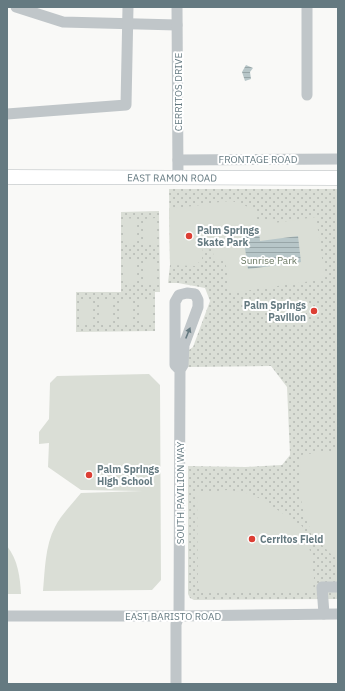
<svg xmlns="http://www.w3.org/2000/svg" width="345" height="691" font-family="'IBM Plex Sans',sans-serif">
<defs>
<pattern id="park-dots" width="8" height="8" patternUnits="userSpaceOnUse"><rect width="8" height="8" fill="#daded6"/><path d="M2 2h.1M6 6h.1" fill="none" stroke="#b4b9b3" stroke-width="1.8" stroke-linecap="round"/></pattern>
<pattern id="water-rules" width="6" height="5" patternUnits="userSpaceOnUse"><rect width="6" height="5" fill="#b7c6c8"/><path d="M0 2.5h6" fill="none" stroke="#98a6a8"/></pattern>
</defs>
<rect width="100%" height="100%" fill="#f9f9f7"/>
<!-- park -->
<g fill="url(#park-dots)">
<polygon points="169,189 338,189 338,599 194,600 190,598 188,594 188,466 245,467 282,465 290,455 287,387 271,366 188,367 186,363 186,352 193,347 210,301 205,288 178,283 168,283 170,265"/>
<polygon points="159,211 160,292 155,292 155,331 76,332 76,292 121,292 121,212"/>
</g>
<!-- pitch -->
<g fill="#daded6">
<path d="M232,201L254,209L257,221L273,218L274,223L316,217L325,279L230,293L225,259L214,260L212,244H211L210,241L203,246L202,259L195,266L170,265L169,208C191,208 210,202 232,201Z"/>
<polygon points="136,218 137,245 125,245 124,219"/>
<polygon points="156,218 157,244 144,245 144,219"/>
<polygon points="124,259 137,259 137,285 125,285"/>
<rect x="145" y="259" width="12" height="26"/>
<rect x="80" y="299" width="12" height="26"/>
<rect x="100" y="299" width="12" height="26"/>
<rect x="120" y="299" width="12" height="26"/>
<rect x="140" y="299" width="12" height="26"/>
<path d="M149,374L160,385L161,580L152,590L43,591C45,570 45,546 55,527C61,515 72,504 81,493L143,491L81,490L48,467L49,443L39,444V432L49,419L50,383L57,376Z"/>
<path d="M338,450V559C333,557 330,553 326,549C299,524 298,490 301,455Z"/>
<polygon points="227,490 244,492 261,499 302,526 310,551 314,577 313,592 203,592 198,587 197,493"/>
<path d="M7,546C18,560 20,577 21,594H7Z"/>
</g>
<!-- water -->
<g fill="url(#water-rules)">
<polygon points="246,65 253,68 250,72 251,79 245,81 242,72"/>
<polygon points="259,232 260,241 298,236 301,262 248,269 243,234"/>
</g>
<g fill="none" stroke-linecap="round" stroke-linejoin="round">
<defs>
<g id="major">
<path id="s1" d="M7,177L338,178"/>
</g>
</defs>
<!-- major casing -->
<use href="#major" stroke="#b4babd" stroke-width="15"/>
<!-- minor -->
<g stroke="#c0c6c9" stroke-width="11">
<polyline points="16,7 63,22 177,25"/>
<polyline points="177,7 178,178"/>
<polyline points="307,95 307,7"/>
<polyline points="7,114 126,105 128,7"/>
<polyline points="178,160 338,159"/>
<polyline points="324,614 322,587 338,587"/>
<polyline points="7,616 179,616 338,614"/>
<polyline points="176,684 176,624 179,616 180,370 183,365 184,345 198,307 198,300 195,294 187,293 179,295 175,302 175,365 180,370"/>
</g>
<!-- major -->
<use href="#major" stroke="#fff" stroke-width="14"/>
</g>
<!-- one-way arrows -->
<defs><path id="oneway-solid" d="M-6-.8H1V-3.2L6.5 0L1 3.2V.8H-6Z"/></defs>
<use fill="#657a81" href="#oneway-solid" transform="translate(188 333) rotate(-68)"/>
<!-- markers -->
<g fill="#dc3e34" stroke="#fff" stroke-width="1.5">
<circle cx="189" cy="236" r="4"/>
<circle cx="314" cy="311" r="4"/>
<circle cx="89" cy="475" r="4"/>
<circle cx="252" cy="539" r="4"/>
</g>
<g text-anchor="middle" dominant-baseline="central" stroke-width="4" stroke-linejoin="round" paint-order="stroke">
<!-- street labels -->
<g font-size="10" fill="#657a81" stroke="#fff">
<text transform="translate(178 92) rotate(-90)">CERRITOS DRIVE</text>
<text x="258" y="159">FRONTAGE ROAD</text>
<text stroke="none"><textPath href="#s1" startOffset="165">EAST RAMON ROAD</textPath></text>
<text transform="translate(180 493) rotate(-90)">SOUTH PAVILION WAY</text>
<text x="173" y="616">EAST BARISTO ROAD</text>
</g>
<!-- poi labels -->
<g font-size="10" font-weight="bold" fill="#657a81" stroke="#fff" text-anchor="start">
<text x="197" y="230">Palm Springs<tspan x="197" dy="12">Skate Park</tspan></text>
<text x="306" y="305" text-anchor="end">Palm Springs<tspan x="306" dy="12">Pavilion</tspan></text>
<text x="97" y="469">Palm Springs<tspan x="97" dy="12">High School</tspan></text>
<text x="260" y="539">Cerritos Field</text>
</g>
<!-- park labels -->
<g font-size="10" fill="#6b7964" stroke="#fff">
<text x="269" y="260">Sunrise Park</text>
</g>
</g>
<!-- border -->
<rect width="345" height="691" fill="none" stroke="#657a81" stroke-width="16"/>
</svg>
